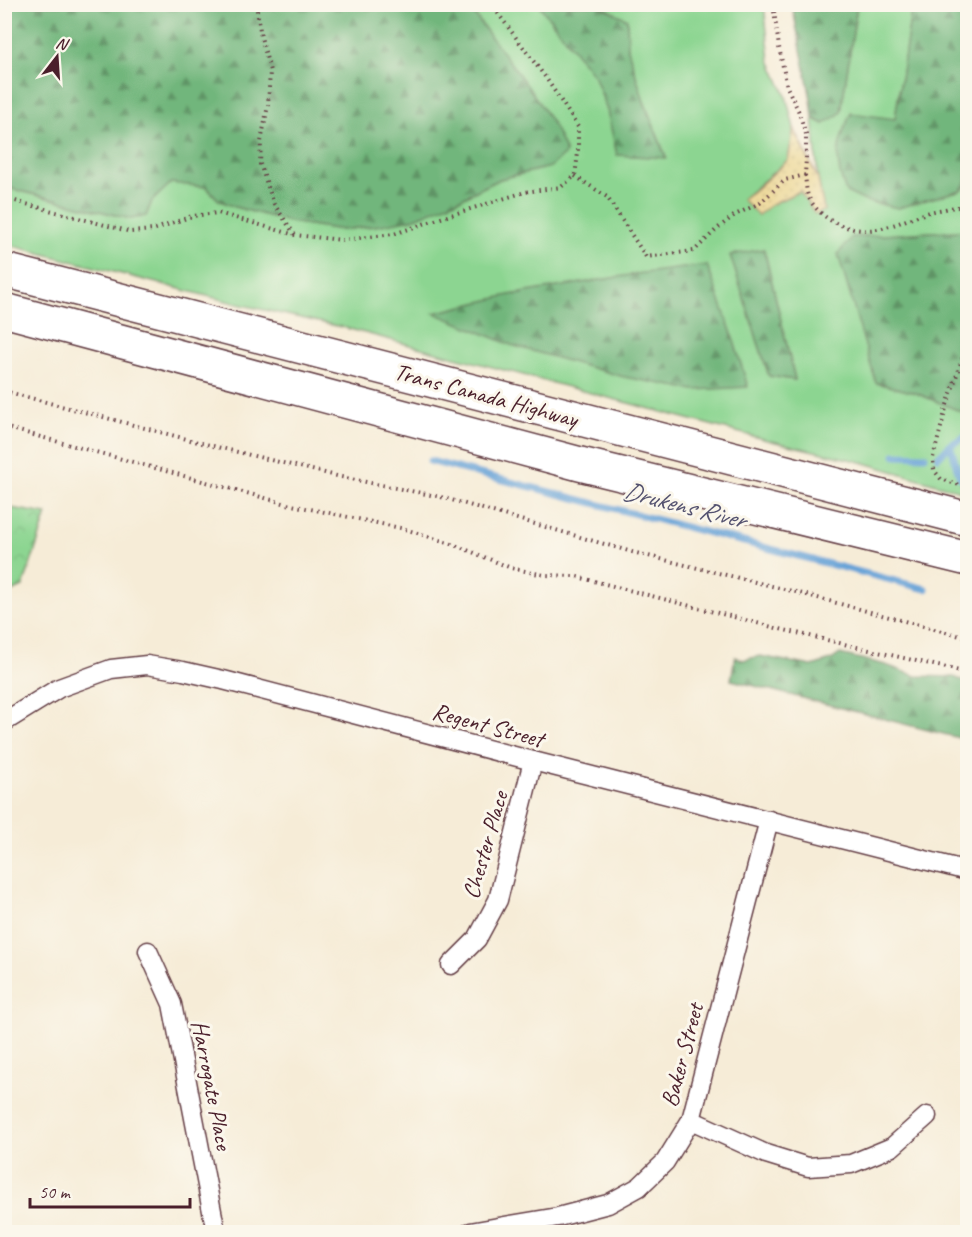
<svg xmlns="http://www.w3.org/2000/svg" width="972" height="1237" font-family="Caveat,sans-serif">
<defs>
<pattern id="forest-firs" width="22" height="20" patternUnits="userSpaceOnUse" patternTransform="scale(1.5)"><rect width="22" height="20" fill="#71b67b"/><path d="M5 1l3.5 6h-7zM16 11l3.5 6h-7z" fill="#5f9365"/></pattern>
<pattern id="sand-dots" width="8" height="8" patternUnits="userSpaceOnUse" patternTransform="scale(1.5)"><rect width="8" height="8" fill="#eeda9e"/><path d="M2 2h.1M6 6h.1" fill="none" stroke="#cebb88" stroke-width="1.8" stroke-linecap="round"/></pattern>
<pattern id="park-crowns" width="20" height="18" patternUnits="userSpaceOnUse" patternTransform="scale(1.5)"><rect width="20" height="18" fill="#8cd591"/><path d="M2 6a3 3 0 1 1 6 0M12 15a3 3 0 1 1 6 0" fill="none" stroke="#7ab67d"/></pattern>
</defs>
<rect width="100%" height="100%" fill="#fbf7ec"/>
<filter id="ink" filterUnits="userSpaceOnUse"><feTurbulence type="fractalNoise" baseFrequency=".0167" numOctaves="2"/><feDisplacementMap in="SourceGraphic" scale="12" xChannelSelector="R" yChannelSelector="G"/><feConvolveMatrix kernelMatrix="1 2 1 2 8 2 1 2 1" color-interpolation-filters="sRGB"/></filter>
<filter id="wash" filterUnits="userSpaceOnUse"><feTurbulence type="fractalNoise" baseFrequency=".008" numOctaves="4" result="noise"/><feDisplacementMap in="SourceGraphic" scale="24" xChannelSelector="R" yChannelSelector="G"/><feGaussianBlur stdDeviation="1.35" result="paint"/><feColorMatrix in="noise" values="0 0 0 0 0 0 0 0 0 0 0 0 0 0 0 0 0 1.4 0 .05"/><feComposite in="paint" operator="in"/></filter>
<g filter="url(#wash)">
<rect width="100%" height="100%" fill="#f6ecd7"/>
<!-- green -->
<path fill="#8cd591" stroke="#6b7a5e" stroke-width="1.5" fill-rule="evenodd" d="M764,4L770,60L786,96L794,128L788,160L742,199L758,214L772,204L800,191L824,210L818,179L813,118L824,124L841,112L857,5H912L895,120L898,208L961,190L967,185V245L964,231L932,232L853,237L876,383L916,393L967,414V493L861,462L763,439L346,328L242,305L5,244L4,187L131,219L146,215L152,201L171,182L206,187L219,200L235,207L290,222L342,230L381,225L458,200L500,179L550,167L553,125L533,94L484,29L468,5H539L595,76L607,110L666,157L643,99L628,49L627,19L599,5ZM764,249L795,379L794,380L769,376L731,256Z"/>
<!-- forest -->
<g fill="url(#forest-firs)" stroke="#5e6a53" stroke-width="1.5">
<path d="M4,5H468C495,45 527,81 552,123C557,133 562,143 566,153L550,167L500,179L458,200L413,219L381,225L342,230L290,222L235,207L219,200L206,187L171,183L152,201L146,216L131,219L5,187Z"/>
<polygon points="539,5 599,5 627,19 628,49 643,99 666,158 617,155 607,110 595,77"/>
<polygon points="792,5 857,5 841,112 837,116 824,124 813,118 811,99"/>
<path d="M912,5H967V185L961,190L898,208L865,201L846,192C833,159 837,144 851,113L895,119Z"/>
<polygon points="964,231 968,245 967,414 916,393 876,383 838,254 852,237 932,232"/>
<polygon points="764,249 795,380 769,376 730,255"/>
<polygon points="707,265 731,331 748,387 694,390 624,377 511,345 434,313 509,295 636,274"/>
<polygon points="840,654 886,665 916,676 954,677 967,682 967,740 731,680 735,657 743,660 760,656 812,666 831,660"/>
</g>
<!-- sand -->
<polygon fill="url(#sand-dots)" stroke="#9c7c64" stroke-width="1.5" points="794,128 818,179 824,210 815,214 800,191 772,204 758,215 742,199 758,187 788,160"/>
<!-- park -->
<polygon fill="url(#park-crowns)" stroke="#6b7a5e" stroke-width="1.5" points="5,507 47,514 23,587 5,595"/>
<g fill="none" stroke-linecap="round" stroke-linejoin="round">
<!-- stream -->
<g stroke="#66a2d7" stroke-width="7">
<polyline points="895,455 925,456"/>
<polyline points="938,457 950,445"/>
<polyline points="430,461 926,589"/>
<polyline points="960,478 950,445 968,435"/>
</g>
</g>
</g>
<g filter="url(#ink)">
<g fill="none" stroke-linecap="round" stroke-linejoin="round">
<defs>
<g id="minor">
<polyline points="4,722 59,688 111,669 147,665 183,671 223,680 533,761 968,871"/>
<polyline points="148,951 172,1004 216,1232"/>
<polyline points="451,965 477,939 498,900 533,761"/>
<polyline points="691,1120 766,1154 808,1167 851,1164 892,1147 927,1116"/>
<polyline points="470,1232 558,1217 608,1204 639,1187 665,1162 691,1120 769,820"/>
</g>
<g id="motorway">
<polyline points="4,270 968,519"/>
<polyline points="4,310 580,464 968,559"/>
</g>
</defs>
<!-- minor casing -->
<use href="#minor" stroke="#643e45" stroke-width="21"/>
<!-- motorway casing -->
<use href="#motorway" stroke="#643e45" stroke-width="36"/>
<!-- path -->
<g stroke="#643e45" stroke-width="4" stroke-dasharray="1.5 4.5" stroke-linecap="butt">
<polyline points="256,4 261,37 270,71 268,105 261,142 260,164 274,204 295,235"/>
<path d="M805,175C806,182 806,192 809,198C814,208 826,219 836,223C879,243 905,214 945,209C953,207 959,206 968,209"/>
<polyline points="575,176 607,197 646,257 694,251 718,228 735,215 760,203 785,180 805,175 806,158 806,134 798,110 787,87 779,47 773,4"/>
<polyline points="4,198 131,232 153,230 192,216 218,213 295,235 342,240 394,234 441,218 525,192 561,187 575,176 578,153 578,127 546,78 491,4"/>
<polyline points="968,341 946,408 933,458 934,470 941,479 968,488"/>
<polyline points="4,391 217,447 341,477 441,497 632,552 788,590 968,638"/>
<polyline points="4,427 287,504 405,529 455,545 511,568 544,575 574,576 784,630 968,673"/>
</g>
<!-- minor -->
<use href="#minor" stroke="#fff" stroke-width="18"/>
<!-- motorway -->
<use href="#motorway" stroke="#fff" stroke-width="33"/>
</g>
</g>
<g text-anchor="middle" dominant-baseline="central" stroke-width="6" stroke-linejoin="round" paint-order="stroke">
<!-- street labels -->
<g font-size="24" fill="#4a1f2b" stroke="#fbf7ec">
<text transform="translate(486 395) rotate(15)">Trans Canada Highway</text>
<text transform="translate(488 725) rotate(15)">Regent Street</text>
<text transform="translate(485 845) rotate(-74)">Chester Place</text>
<text transform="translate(682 1055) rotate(-75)">Baker Street</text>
<text transform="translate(212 1085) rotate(79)">Harrogate Place</text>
</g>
<!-- water labels -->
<g font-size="26" font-style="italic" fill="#555370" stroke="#fbf7ec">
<text transform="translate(684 505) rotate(14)">Drukens River</text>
</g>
</g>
<!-- margin -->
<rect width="972" height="1237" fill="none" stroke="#fbf7ec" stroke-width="24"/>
<!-- north arrow -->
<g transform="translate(57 57) rotate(17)" stroke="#fbf7ec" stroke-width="4.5" paint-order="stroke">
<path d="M0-4.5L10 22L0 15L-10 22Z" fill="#4a1f2b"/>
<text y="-9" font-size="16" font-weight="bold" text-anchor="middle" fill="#4a1f2b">N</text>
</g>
<!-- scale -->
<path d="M30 1198v9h160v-9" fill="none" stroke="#4a1f2b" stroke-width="3"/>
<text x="39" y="1198" font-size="18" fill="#4a1f2b" stroke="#fbf7ec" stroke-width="4.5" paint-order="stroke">50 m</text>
</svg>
